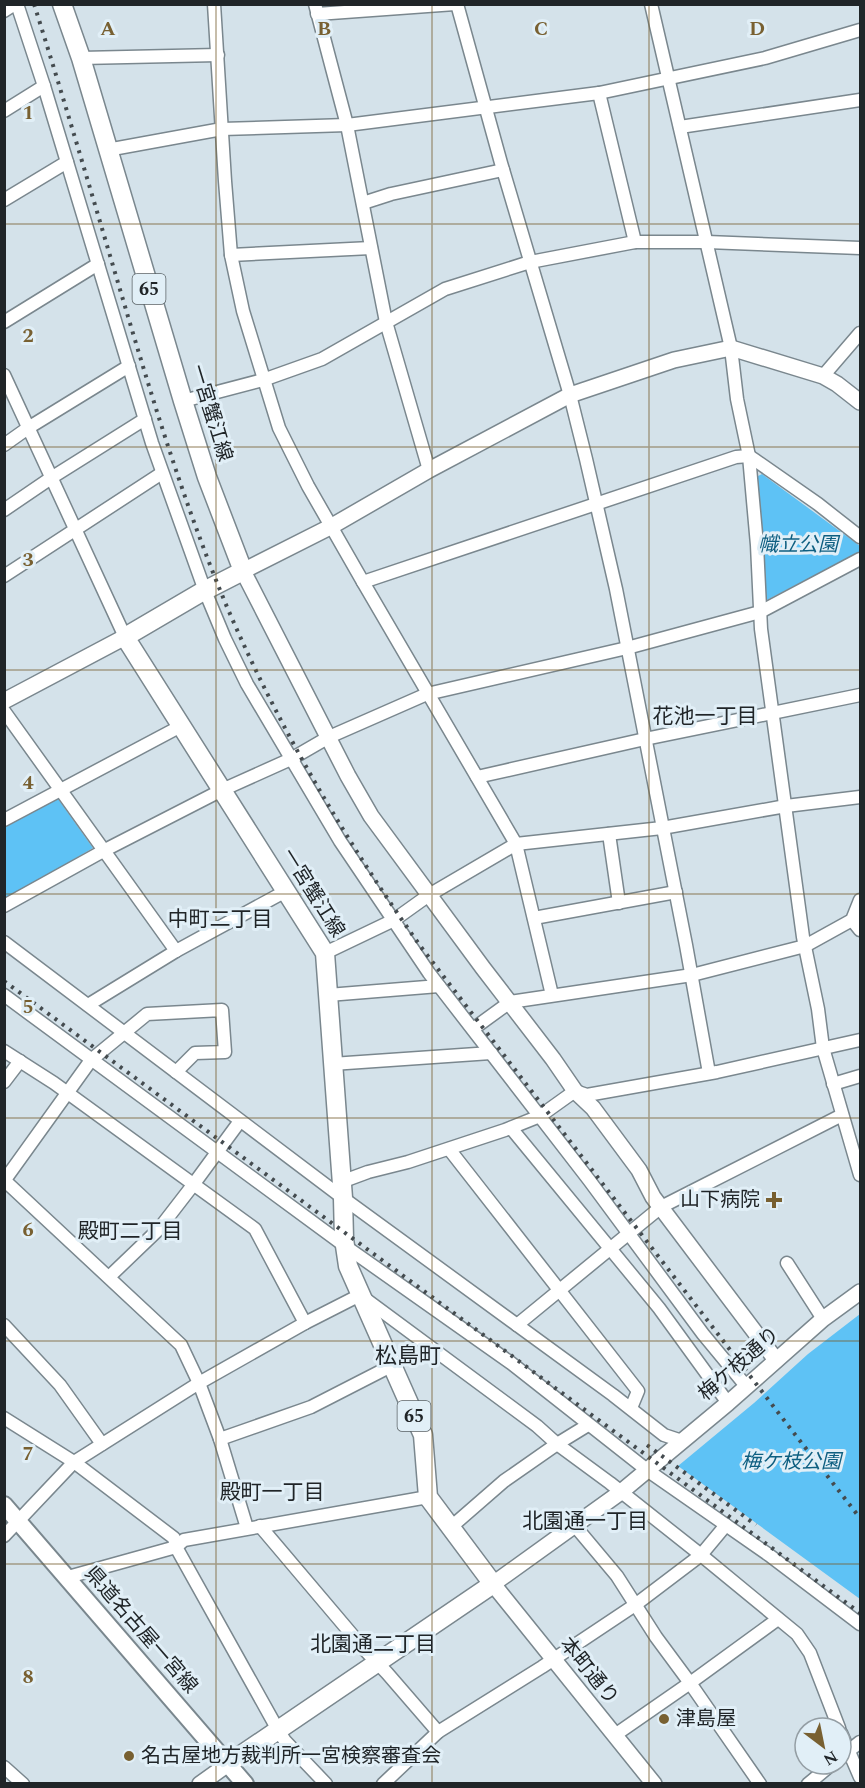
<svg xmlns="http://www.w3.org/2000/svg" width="865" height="1788" font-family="Spectral,'Noto Sans JP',serif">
<rect width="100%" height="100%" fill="#d4e2ea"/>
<!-- green -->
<g fill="#5ec2f5">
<polygon points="762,474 860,546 860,552 765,601 756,483 758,476"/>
<polygon points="56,796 93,848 5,900 5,822"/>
<polygon points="860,1314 860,1599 678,1466 754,1403 808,1354"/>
</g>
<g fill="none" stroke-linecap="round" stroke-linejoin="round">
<defs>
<g id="minor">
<polyline points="17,4 44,86 152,443 205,591 225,639 247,684 340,841 429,973 589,1180 703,1334 746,1386"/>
<polyline points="214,4 225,181 231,255 243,311 279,428 308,486 363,582 516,844 552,995"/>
<polyline points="315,4 347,125 386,322 429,470"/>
<polyline points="457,4 501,163 570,395 586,459 616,589 686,945 709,1073"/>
<polyline points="651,4 731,348 737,399 749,456 757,545 761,629 803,937 818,1009 823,1048 860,1175"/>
<polyline points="4,11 15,4"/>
<polyline points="317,14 455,4"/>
<polyline points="81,58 218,55"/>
<polyline points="599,93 635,242"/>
<polyline points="4,111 44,86"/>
<polyline points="680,127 860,100"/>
<polyline points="107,150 222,129 347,125 599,93 765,58 860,30"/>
<polyline points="4,200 67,162"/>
<polyline points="363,203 391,194 503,170"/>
<polyline points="231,255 371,248"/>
<polyline points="4,322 98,264"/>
<polyline points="4,375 125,637"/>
<polyline points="823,376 860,333"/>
<polyline points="183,401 263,380 322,359 445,289 530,262 635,242 707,242 860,248"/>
<polyline points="4,445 28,428 129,366"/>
<polyline points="4,510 51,478 145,419"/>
<polyline points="4,576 162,473"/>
<polyline points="363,582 736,457 749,456 755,460 818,504 860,537"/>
<polyline points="4,711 176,951"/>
<polyline points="477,777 645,739 860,695"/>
<polyline points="4,820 181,726"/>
<polyline points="609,834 619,903"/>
<polyline points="4,906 105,850 222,790 291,759 329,737 427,694 627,648 760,612 860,559"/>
<polyline points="534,918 676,892"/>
<polyline points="852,920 860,930"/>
<polyline points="4,942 343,1198 613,1395 664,1435 682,1441"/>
<polyline points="325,953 394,920 429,895 516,844 662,828 786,806 860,797"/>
<polyline points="4,995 345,1246 511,1363 647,1470 769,1555 860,1624"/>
<polyline points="328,995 439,986"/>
<polyline points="88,1005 176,951 286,891"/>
<polyline points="473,1029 510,1002 692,975 805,946 852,920 860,900"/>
<polyline points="4,1051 54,1083 255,1229 305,1323"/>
<polyline points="332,1064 491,1053"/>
<polyline points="4,1082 20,1061"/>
<polyline points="833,1084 860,1076"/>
<polyline points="511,1128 659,1308 728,1403"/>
<polyline points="449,1149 638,1391 631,1408"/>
<polyline points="4,1180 181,1345 199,1383 220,1439 247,1528"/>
<polyline points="4,1181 91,1060 147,1014 222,1010 225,1052 195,1053 176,1072"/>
<polyline points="341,1182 368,1172 408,1162 505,1130 540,1116 575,1091 587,1095 717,1072 860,1040"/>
<polyline points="787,1263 823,1319"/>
<polyline points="109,1277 159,1229 193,1185 240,1121"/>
<polyline points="4,1325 60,1385 102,1444"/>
<polyline points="517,1325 661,1207 842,1115"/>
<polyline points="4,1418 74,1462 174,1538 176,1547 278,1730 285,1741 326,1784"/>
<polyline points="220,1439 311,1407 391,1366"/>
<polyline points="260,1526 365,1650 387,1673 438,1732"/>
<polyline points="575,1526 617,1576 656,1637 690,1683 760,1784"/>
<polyline points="450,1528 504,1481 557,1444 588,1425"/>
<polyline points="4,1536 74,1462 199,1383 305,1323 360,1295 537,1426 557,1444 610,1483 701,1555 797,1634 810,1653 839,1728"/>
<polyline points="68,1577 176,1547 184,1540 428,1497"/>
<polyline points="841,1733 860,1777"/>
<polyline points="615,1735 690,1683 778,1619"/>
<polyline points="841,1757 860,1742"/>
<polyline points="4,1767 23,1784"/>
<polyline points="383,1784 438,1732 542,1667 635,1605 701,1555 726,1525"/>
<polyline points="808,1784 832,1764"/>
</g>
<g id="tertiary">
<polyline points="4,701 125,637"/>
<polyline points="776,1360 653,1197 639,1170 593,1108 575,1091 553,1059 483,968 371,816 348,776 243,571 332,526 429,470 570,395 674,360 731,348 823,376 837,384 860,402"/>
<polyline points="200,1784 228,1764"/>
<polyline points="654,1784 493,1584 621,1492 728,1403 823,1319 860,1292"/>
</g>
<polyline id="secondary" points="4,1505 245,1784"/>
<polyline id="primary" points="62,4 81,58 183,401 207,477 243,571 200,593 125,637 325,953 343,1198 344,1239 348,1266 423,1435 428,1497 493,1584 228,1764"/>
</defs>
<!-- minor casing -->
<use href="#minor" stroke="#7a878e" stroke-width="15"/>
<!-- tertiary casing -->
<use href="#tertiary" stroke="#7a878e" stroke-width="18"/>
<!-- secondary casing -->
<use href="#secondary" stroke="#7a878e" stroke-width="20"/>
<!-- primary casing -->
<use href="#primary" stroke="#7a878e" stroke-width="21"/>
<!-- minor -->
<use href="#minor" stroke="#fff" stroke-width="12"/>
<!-- tertiary -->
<use href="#tertiary" stroke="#fff" stroke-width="15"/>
<!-- secondary -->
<use href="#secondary" stroke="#fff" stroke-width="16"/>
<!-- primary -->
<use href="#primary" stroke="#fff" stroke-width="18"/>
<!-- rail -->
<g stroke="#444b4f" stroke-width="4" stroke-dasharray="3 6" stroke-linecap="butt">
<path d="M34,4C67,109 98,215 129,320C158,417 188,514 227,607C279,728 345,840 421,947L790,1428L860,1518"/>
<polyline points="4,981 860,1613"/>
<polyline points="647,1445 756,1525"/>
</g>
</g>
<!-- grid -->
<path fill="none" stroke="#786031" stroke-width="1.5" stroke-opacity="0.55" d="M216,4V1784M432,4V1784M649,4V1784M4,224H860M4,447H860M4,670H860M4,894H860M4,1118H860M4,1341H860M4,1564H860"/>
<!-- markers -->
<g fill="#786031" stroke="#e1eff7" stroke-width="2">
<path d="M771 1191h6v6h6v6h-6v6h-6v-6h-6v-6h6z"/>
<circle cx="664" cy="1719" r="6"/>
<circle cx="129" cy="1756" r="6"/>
</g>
<g text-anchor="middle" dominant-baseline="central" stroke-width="6" stroke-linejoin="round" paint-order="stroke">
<!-- shield labels -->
<g fill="#e1eff7" stroke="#5a6266" stroke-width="1.5">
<rect x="132.5" y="274" width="33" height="30" rx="4.5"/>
<rect x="397.5" y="1401" width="33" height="30" rx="4.5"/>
</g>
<g font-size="18" font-weight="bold" fill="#202528">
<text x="149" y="289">65</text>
<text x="414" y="1416">65</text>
</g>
<!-- street labels -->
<g font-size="20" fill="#202528" stroke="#e1eff7">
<text transform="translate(211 413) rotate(73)">一宮蟹江線</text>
<text transform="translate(313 893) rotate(58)">一宮蟹江線</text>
<text transform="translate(739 1364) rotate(-41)">梅ケ枝通り</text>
<text transform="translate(141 1630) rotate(49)">県道名古屋一宮線</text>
<text transform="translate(589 1671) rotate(51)">本町通り</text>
</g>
<!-- park labels -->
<g font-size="20" font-style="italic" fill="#0e5f81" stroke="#e1eff7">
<text x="798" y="545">幟立公園</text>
<text x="791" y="1462">梅ケ枝公園</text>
</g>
<!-- poi labels -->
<g font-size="20" fill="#202528" stroke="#e1eff7" text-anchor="start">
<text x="760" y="1200" text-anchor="end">山下病院</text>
<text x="676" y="1719">津島屋</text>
<text x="141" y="1756">名古屋地方裁判所一宮検察審査会</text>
</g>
<!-- neighbourhood labels -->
<g font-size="21" fill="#202528" stroke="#e1eff7">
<text x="705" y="717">花池一丁目</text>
<text x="220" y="920">中町二丁目</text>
<text x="130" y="1232">殿町二丁目</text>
<text x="272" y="1493">殿町一丁目</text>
<text x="585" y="1522">北園通一丁目</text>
<text x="373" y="1645">北園通二丁目</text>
</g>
<!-- quarter labels -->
<g font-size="22" fill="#202528" stroke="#e1eff7">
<text x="408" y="1356">松島町</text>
</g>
</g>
<g font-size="20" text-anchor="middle" font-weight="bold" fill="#786031" stroke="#e1eff7" stroke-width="6" stroke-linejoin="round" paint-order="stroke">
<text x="108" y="35">A</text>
<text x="324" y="35">B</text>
<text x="541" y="35">C</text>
<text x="757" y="35">D</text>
<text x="28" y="119">1</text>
<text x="28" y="342">2</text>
<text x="28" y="566">3</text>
<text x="28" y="789">4</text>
<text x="28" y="1013">5</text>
<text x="28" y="1236">6</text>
<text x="28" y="1460">7</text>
<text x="28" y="1683">8</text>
</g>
<!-- border -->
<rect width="865" height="1788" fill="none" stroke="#202528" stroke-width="12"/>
<!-- north arrow -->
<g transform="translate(823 1746) rotate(148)"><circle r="28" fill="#e1eff7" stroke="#949ea4" stroke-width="1.5"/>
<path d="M0-4.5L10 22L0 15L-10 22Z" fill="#786031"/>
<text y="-9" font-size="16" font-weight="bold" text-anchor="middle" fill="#202528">N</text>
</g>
</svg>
